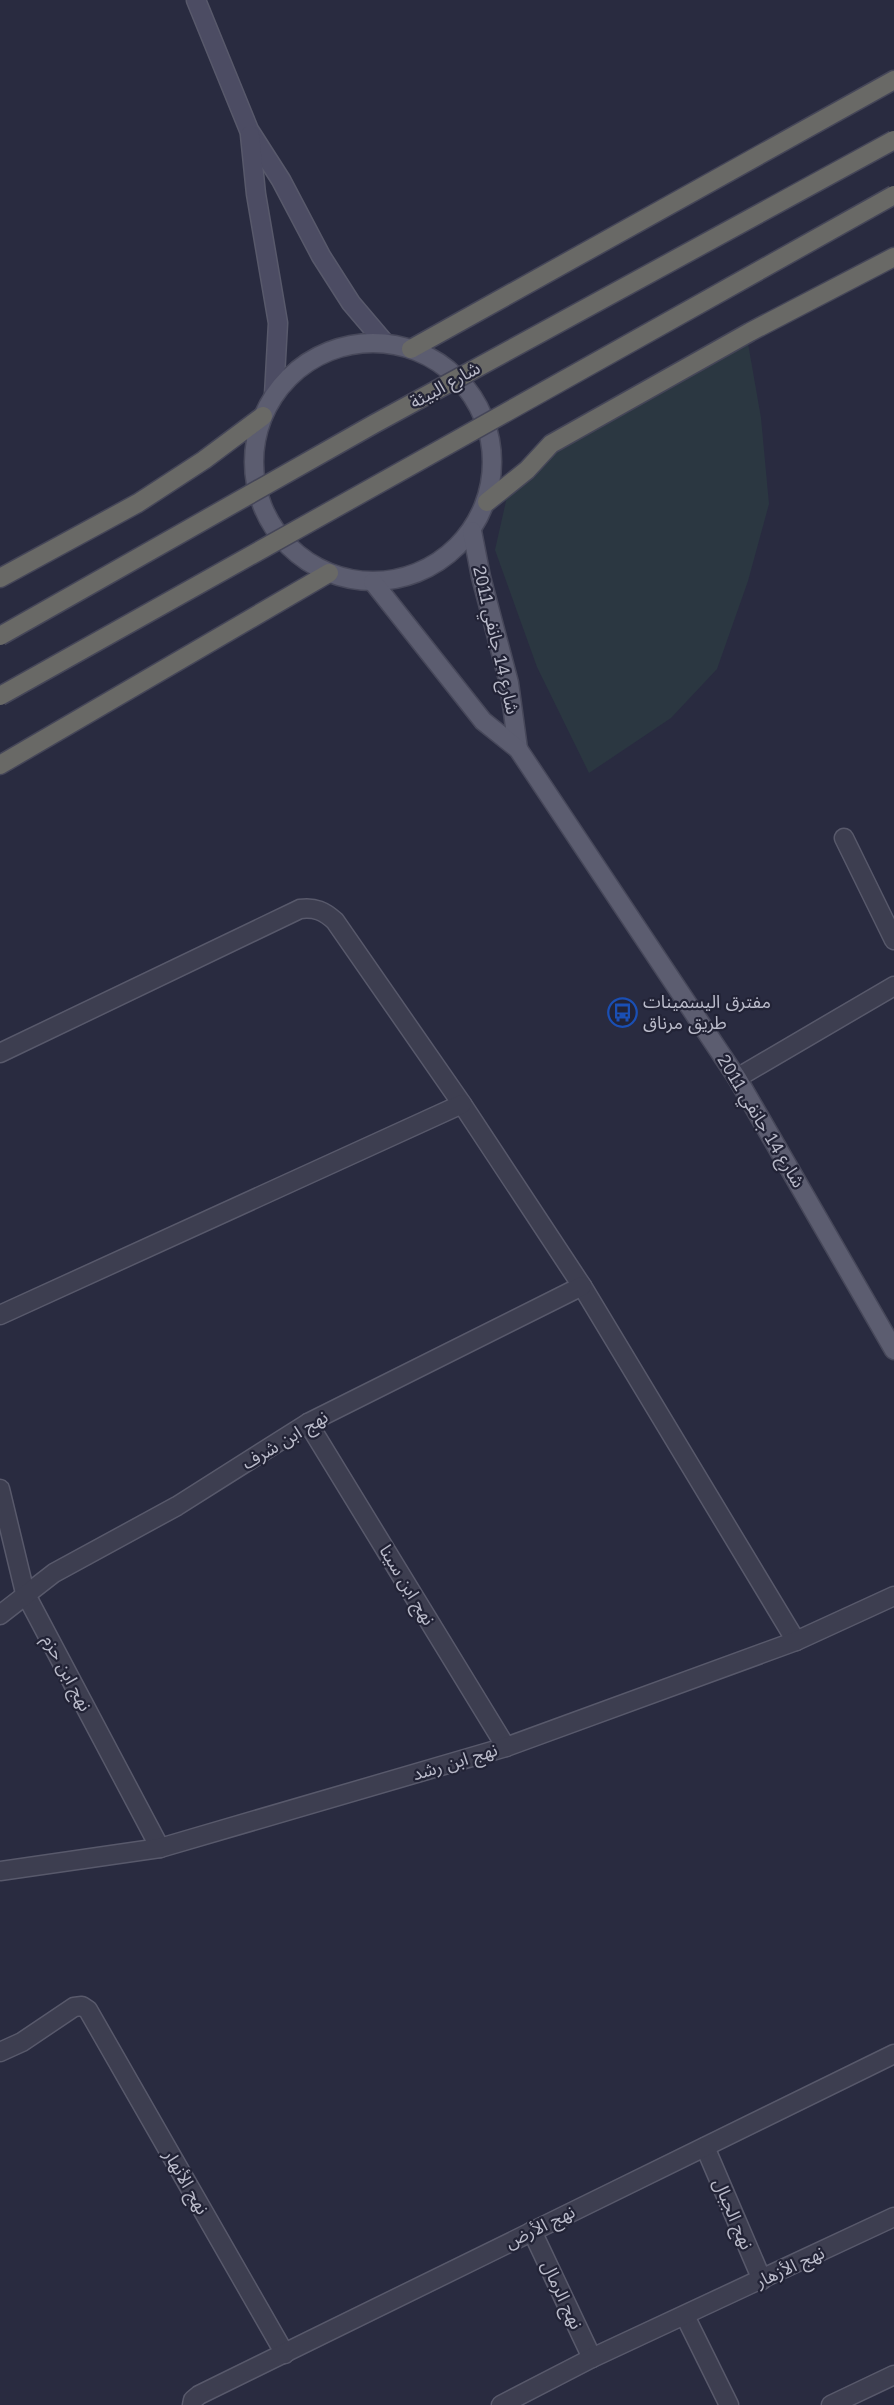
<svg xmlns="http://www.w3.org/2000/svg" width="894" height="2405" font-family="Arial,'Noto Sans Arabic',sans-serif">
<rect width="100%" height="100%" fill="#292b40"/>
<!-- green -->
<polygon fill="#2b3741" points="745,326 761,418 769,504 748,581 717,669 671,718 589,773 537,667 495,550 508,492 548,439"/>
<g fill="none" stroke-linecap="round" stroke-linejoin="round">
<defs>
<g id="minor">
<polyline points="844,838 894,940"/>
<path d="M0,1053L300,909C315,907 324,911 335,921L462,1104L582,1286L796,1641"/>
<polyline points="737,1078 894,986"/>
<polyline points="0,1315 462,1104"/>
<polyline points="308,1423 506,1747"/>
<polyline points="0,1489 25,1593 160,1848"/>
<polyline points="0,1615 54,1573 177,1506 308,1423 582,1286"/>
<polyline points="0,1871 160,1848 506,1747 796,1641 894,1596"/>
<polyline points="0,2052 22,2042 74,2007 82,2006 88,2010 285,2354"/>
<polyline points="705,2147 762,2280"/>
<polyline points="532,2231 592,2358"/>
<polyline points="685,2316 729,2405"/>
<polyline points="192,2405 193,2400 199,2395 894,2054"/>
<polyline points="501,2405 592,2358 894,2217"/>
<polyline points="831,2405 894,2375"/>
</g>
<g id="secondary">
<polyline points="196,0 249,130 281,180 321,256 351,303 385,343"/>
<polyline points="250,135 256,194 278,323 274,395"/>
</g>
<g id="primary">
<circle cx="373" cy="462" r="119"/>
<polyline points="472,531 481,577 509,683 518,749"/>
<polyline points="373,582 483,721 518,749 737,1078 894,1350"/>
</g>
<g id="trunk">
<polyline points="411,349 894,80"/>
<polyline points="487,502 527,470 551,444 750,332 894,257"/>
<polyline points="0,578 138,503 204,460 263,416"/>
<polyline points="0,765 329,573"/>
</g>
</defs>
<!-- minor casing -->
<use href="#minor" stroke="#58596b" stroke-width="21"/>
<!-- secondary casing -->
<use href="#secondary" stroke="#58596b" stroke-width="21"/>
<!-- primary casing -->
<use href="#primary" stroke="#47485a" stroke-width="21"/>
<!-- trunk casing -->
<use href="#trunk" stroke="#454658" stroke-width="21"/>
<!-- minor -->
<use href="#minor" stroke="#3d3e50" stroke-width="18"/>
<!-- secondary -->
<use href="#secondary" stroke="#4c4c63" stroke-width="18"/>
<!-- primary -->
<use href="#primary" stroke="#5c5d70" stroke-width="18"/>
<!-- trunk -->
<use href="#trunk" stroke="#696966" stroke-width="18"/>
<defs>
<g id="trunk-bridge">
<polyline points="0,636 374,424 894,140"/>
<polyline points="0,696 894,195"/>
</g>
</defs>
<!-- trunk-bridge casing -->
<use href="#trunk-bridge" stroke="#454658" stroke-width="21" stroke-linecap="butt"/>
<!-- trunk-bridge -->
<use href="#trunk-bridge" stroke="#696966" stroke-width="18"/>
</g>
<!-- icons -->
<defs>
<symbol id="bus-ring" viewBox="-11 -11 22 22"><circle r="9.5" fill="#222336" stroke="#1a4fb4" stroke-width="1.5"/><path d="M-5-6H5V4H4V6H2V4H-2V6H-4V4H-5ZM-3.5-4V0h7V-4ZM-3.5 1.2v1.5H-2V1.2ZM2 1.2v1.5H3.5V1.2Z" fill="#1a4fb4"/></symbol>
</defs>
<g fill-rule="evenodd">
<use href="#bus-ring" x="606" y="996" width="33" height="33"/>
</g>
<g text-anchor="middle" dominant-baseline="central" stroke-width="4.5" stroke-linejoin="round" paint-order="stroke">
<!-- street labels -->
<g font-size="18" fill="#babbca" stroke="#222336">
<text transform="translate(445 385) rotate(-29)">شارع البيئة</text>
<text transform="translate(496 640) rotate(77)">شارع 14 جانفي 2011</text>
<text transform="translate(761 1121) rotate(59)">شارع 14 جانفي 2011</text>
<text transform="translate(285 1440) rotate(-31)">نهج ابن شرف</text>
<text transform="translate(407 1585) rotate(59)">نهج ابن سينا</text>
<text transform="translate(67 1673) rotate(62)">نهج ابن حزم</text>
<text transform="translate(455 1762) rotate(-17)">نهج ابن رشد</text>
<text transform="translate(186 2182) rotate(60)">نهج الأنهار</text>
<text transform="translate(733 2214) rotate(67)">نهج الجبال</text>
<text transform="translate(540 2227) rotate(-26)">نهج الأرض</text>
<text transform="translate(790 2267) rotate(-25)">نهج الأزهار</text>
<text transform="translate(562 2295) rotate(65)">نهج الرمال</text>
</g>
<!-- poi labels -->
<g font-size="18" fill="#babbca" stroke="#222336" text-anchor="start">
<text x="643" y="1002">مفترق اليسمينات<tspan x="643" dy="21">طريق مرناق</tspan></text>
</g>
</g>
</svg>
